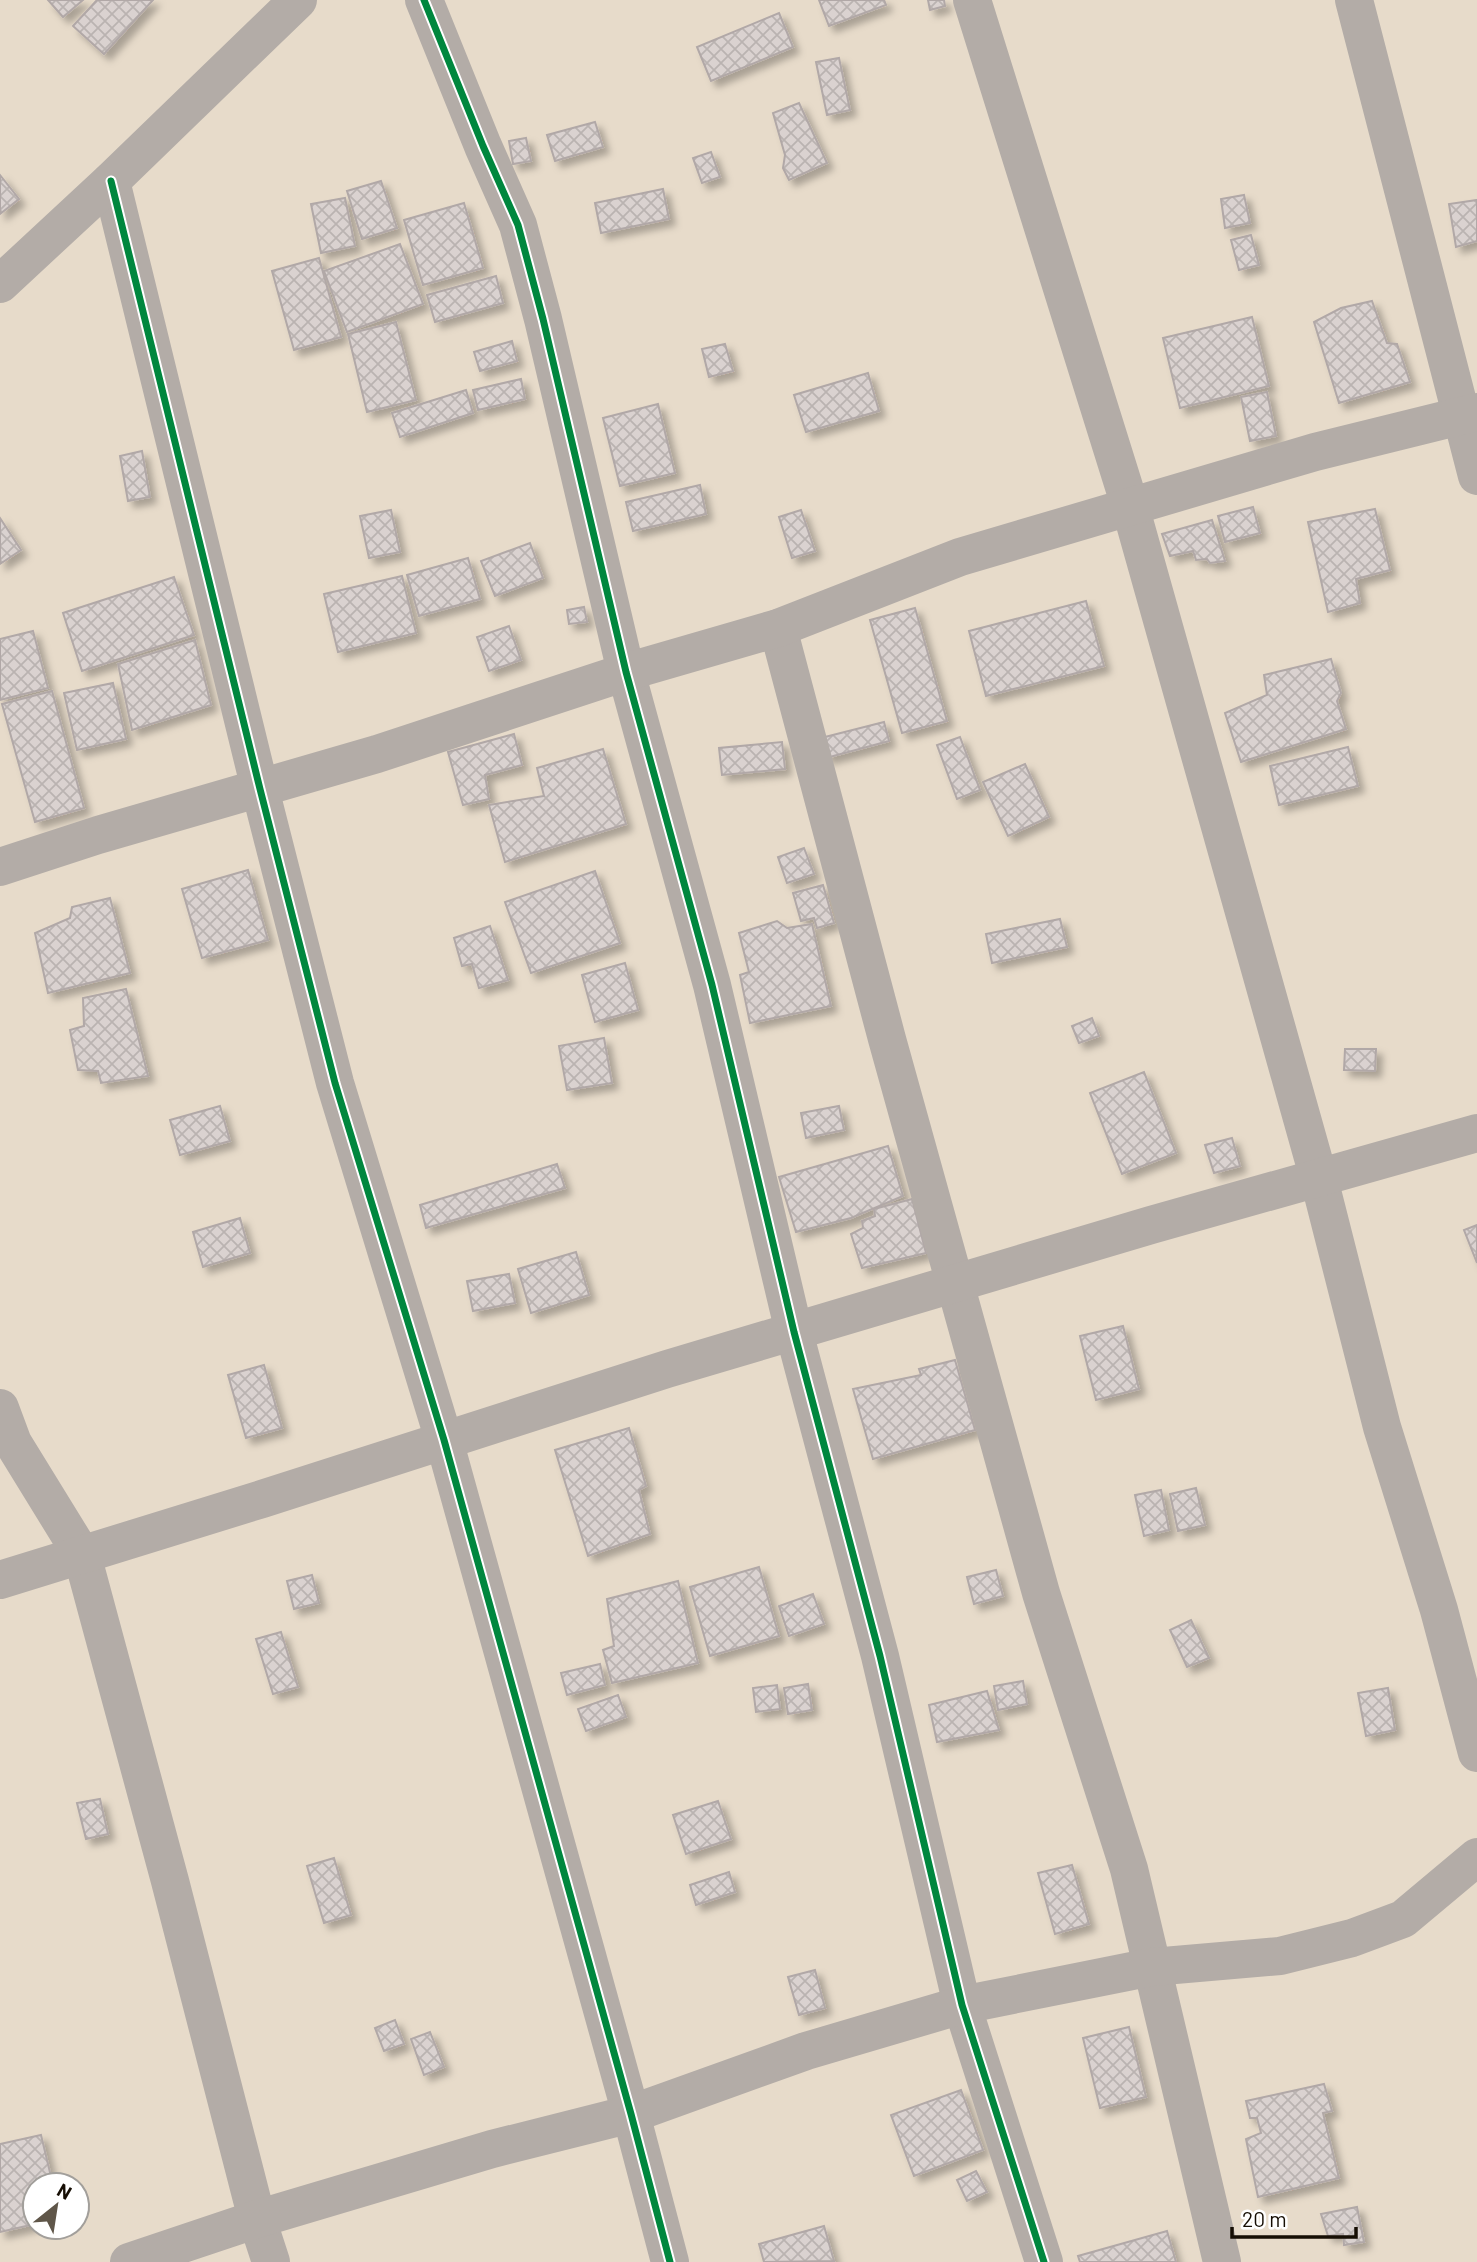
<svg xmlns="http://www.w3.org/2000/svg" width="1477" height="2262" font-family="Barlow,sans-serif">
<defs>
<pattern id="building-cross-hatch" width="8" height="8" patternUnits="userSpaceOnUse" patternTransform="scale(1.75)"><rect width="8" height="8" fill="#dad2d0"/><path d="M0 0l8 8M0 8l8-8" fill="none" stroke="#bab3b1"/></pattern>
<filter id="shadow"><feDropShadow dx="6" dy="6" stdDeviation="3.5" flood-color="#0004"/></filter>
</defs>
<rect width="100%" height="100%" fill="#e7dbca"/>
<!-- building -->
<g fill="url(#building-cross-hatch)" stroke="#b1a8a7" stroke-width="2" filter="url(#shadow)">
<polygon points="48,0 83,0 63,17"/>
<polygon points="97,0 153,0 104,54 73,26"/>
<polygon points="819,0 884,0 886,5 829,26"/>
<polygon points="928,0 944,0 945,6 930,10"/>
<polygon points="779,13 793,47 711,81 697,47"/>
<polygon points="839,58 850,110 827,115 816,62"/>
<polygon points="799,103 827,163 789,180 783,168 785,155 773,113"/>
<polygon points="595,122 603,147 555,161 547,135"/>
<polygon points="526,138 531,161 513,164 509,141"/>
<polygon points="711,152 720,177 702,183 693,158"/>
<polygon points="0,175 19,199 0,214"/>
<polygon points="381,181 397,228 362,239 347,191"/>
<polygon points="663,189 669,219 601,233 595,203"/>
<polygon points="1244,195 1250,223 1225,228 1221,199"/>
<polygon points="345,198 355,246 321,253 311,204"/>
<polygon points="1477,200 1477,241 1456,247 1449,204"/>
<polygon points="464,203 483,268 423,285 404,220"/>
<polygon points="1251,235 1259,265 1239,270 1231,240"/>
<polygon points="400,244 423,304 347,332 324,271"/>
<polygon points="319,258 341,337 294,350 272,271"/>
<polygon points="496,276 503,303 435,322 427,295"/>
<polygon points="1372,301 1387,343 1397,344 1410,382 1339,403 1314,322 1341,308"/>
<polygon points="1252,317 1269,386 1180,408 1163,338"/>
<polygon points="396,322 416,400 367,412 348,334"/>
<polygon points="512,341 517,361 480,371 474,352"/>
<polygon points="725,344 733,371 709,377 702,349"/>
<polygon points="868,373 879,411 806,432 794,395"/>
<polygon points="521,379 525,399 478,410 473,390"/>
<polygon points="466,390 473,413 400,437 392,413"/>
<polygon points="1267,392 1276,436 1250,441 1241,397"/>
<polygon points="658,404 675,473 620,486 603,418"/>
<polygon points="142,451 150,497 128,501 120,456"/>
<polygon points="700,485 706,514 633,531 626,502"/>
<polygon points="1253,507 1260,533 1225,542 1218,516"/>
<polygon points="1375,509 1390,570 1356,579 1360,603 1328,612 1308,522"/>
<polygon points="391,510 400,552 369,558 360,516"/>
<polygon points="801,510 815,551 792,558 779,517"/>
<polygon points="0,518 21,550 0,564"/>
<polygon points="1212,520 1225,561 1210,563 1207,559 1196,560 1193,551 1170,556 1162,534"/>
<polygon points="530,543 543,578 495,596 481,561"/>
<polygon points="468,558 480,599 419,616 407,575"/>
<polygon points="402,576 416,633 338,652 324,594"/>
<polygon points="174,577 194,635 82,671 63,613"/>
<polygon points="1086,601 1104,666 986,696 969,631"/>
<polygon points="584,607 587,622 569,624 567,610"/>
<polygon points="915,608 947,721 902,733 870,620"/>
<polygon points="509,626 521,660 489,671 477,637"/>
<polygon points="33,631 48,688 0,700 0,639"/>
<polygon points="195,640 211,705 132,730 118,664"/>
<polygon points="1331,659 1341,693 1337,701 1346,729 1241,762 1225,713 1267,695 1264,675"/>
<polygon points="113,683 126,739 77,750 64,693"/>
<polygon points="52,691 84,808 35,822 2,704"/>
<polygon points="884,722 889,741 826,758 821,738"/>
<polygon points="514,734 522,765 485,775 489,799 463,805 448,752"/>
<polygon points="960,737 980,790 957,799 937,745"/>
<polygon points="782,742 785,769 722,775 719,748"/>
<polygon points="1348,747 1358,786 1279,805 1270,766"/>
<polygon points="603,749 626,824 505,862 489,805 544,796 537,768"/>
<polygon points="1025,764 1049,817 1008,836 983,782"/>
<polygon points="804,848 814,874 787,883 778,857"/>
<polygon points="248,870 268,940 202,958 182,889"/>
<polygon points="595,871 620,943 531,973 505,902"/>
<polygon points="823,885 834,923 817,928 814,918 801,921 793,893"/>
<polygon points="110,898 130,973 48,993 35,933 70,918 72,907"/>
<polygon points="1060,919 1067,947 992,963 986,934"/>
<polygon points="777,921 787,928 812,924 831,1006 750,1023 740,975 749,972 739,933"/>
<polygon points="490,926 508,980 479,988 472,964 462,966 454,938"/>
<polygon points="625,963 638,1010 595,1022 582,975"/>
<polygon points="126,989 148,1076 101,1083 98,1071 78,1070 70,1030 84,1026 83,998"/>
<polygon points="1092,1018 1099,1036 1079,1043 1072,1026"/>
<polygon points="604,1038 612,1083 567,1090 559,1046"/>
<polygon points="1345,1049 1376,1049 1375,1071 1344,1070"/>
<polygon points="1144,1072 1176,1153 1122,1174 1090,1093"/>
<polygon points="220,1106 230,1141 180,1155 170,1120"/>
<polygon points="839,1106 844,1130 806,1138 801,1113"/>
<polygon points="1232,1138 1240,1166 1214,1173 1205,1145"/>
<polygon points="888,1146 903,1196 851,1218 796,1232 779,1177"/>
<polygon points="557,1164 565,1188 426,1228 420,1205"/>
<polygon points="912,1199 926,1253 862,1268 851,1234 863,1228 862,1221 875,1216 874,1209"/>
<polygon points="240,1218 250,1253 203,1267 193,1232"/>
<polygon points="1477,1225 1477,1263 1464,1230"/>
<polygon points="576,1252 589,1295 531,1313 518,1269"/>
<polygon points="509,1274 515,1303 473,1311 467,1281"/>
<polygon points="1123,1326 1139,1389 1096,1400 1080,1336"/>
<polygon points="955,1360 975,1430 873,1459 853,1389 921,1375 919,1369"/>
<polygon points="264,1365 282,1428 246,1438 228,1375"/>
<polygon points="629,1428 646,1486 639,1490 650,1534 588,1556 555,1450"/>
<polygon points="1196,1488 1205,1525 1178,1531 1170,1494"/>
<polygon points="1161,1490 1169,1530 1144,1536 1135,1495"/>
<polygon points="759,1567 779,1636 710,1656 690,1587"/>
<polygon points="996,1570 1003,1596 974,1604 967,1577"/>
<polygon points="312,1575 319,1603 294,1609 287,1581"/>
<polygon points="678,1581 698,1663 612,1683 603,1650 614,1646 607,1599"/>
<polygon points="813,1594 824,1624 789,1636 779,1606"/>
<polygon points="1191,1620 1209,1658 1187,1667 1170,1630"/>
<polygon points="281,1632 298,1687 273,1694 256,1639"/>
<polygon points="600,1664 605,1685 567,1695 561,1673"/>
<polygon points="1023,1681 1027,1704 998,1710 994,1686"/>
<polygon points="808,1684 812,1710 788,1714 784,1688"/>
<polygon points="777,1685 780,1709 756,1712 753,1688"/>
<polygon points="1388,1688 1395,1730 1366,1736 1358,1693"/>
<polygon points="987,1691 999,1730 937,1742 929,1705"/>
<polygon points="618,1695 626,1717 586,1731 578,1709"/>
<polygon points="100,1799 108,1834 86,1839 77,1803"/>
<polygon points="718,1801 731,1839 686,1854 673,1815"/>
<polygon points="334,1858 351,1915 324,1923 307,1866"/>
<polygon points="1072,1865 1089,1924 1055,1934 1038,1873"/>
<polygon points="729,1872 735,1892 696,1905 690,1885"/>
<polygon points="815,1970 825,2008 799,2015 788,1977"/>
<polygon points="395,2020 404,2044 384,2051 375,2028"/>
<polygon points="1129,2027 1146,2097 1100,2108 1083,2038"/>
<polygon points="430,2032 444,2067 424,2075 411,2039"/>
<polygon points="1324,2084 1332,2111 1323,2113 1339,2178 1258,2197 1246,2139 1261,2133 1257,2118 1250,2118 1246,2101"/>
<polygon points="961,2090 983,2150 914,2176 891,2115"/>
<polygon points="41,2135 53,2185 35,2185 35,2224 0,2232 0,2144"/>
<polygon points="976,2171 987,2192 967,2201 957,2180"/>
<polygon points="1357,2207 1364,2242 1344,2245 1343,2234 1328,2236 1321,2214"/>
<polygon points="824,2226 834,2261 764,2262 759,2244"/>
<polygon points="1167,2231 1176,2262 1080,2262 1078,2256"/>
</g>
<g fill="none" stroke-linecap="round" stroke-linejoin="round">
<!-- street -->
<g stroke="#b3aca7" stroke-width="38">
<polyline points="424,0 483,146 518,225 543,319 626,672 712,985 794,1332 880,1656 962,2005 1044,2262"/>
<polyline points="972,0 1130,506 1319,1179 1382,1427 1439,1610 1477,1753"/>
<polyline points="1354,0 1477,476"/>
<polyline points="111,181 260,789 335,1083 444,1440 631,2114 670,2262"/>
<polyline points="0,284 111,181 298,0"/>
<polyline points="778,628 887,1039 1041,1593 1129,1869 1222,2262"/>
<polyline points="0,867 98,835 377,754 626,672 778,628 960,557 1315,452 1477,412"/>
<polyline points="0,1408 13,1443 82,1555 170,1881 257,2219 271,2262"/>
<polyline points="0,1580 262,1499 667,1369 1151,1225 1477,1133"/>
<polyline points="129,2262 257,2219 492,2149 631,2114 806,2051 962,2005 1152,1967 1280,1956 1352,1938 1403,1919 1477,1857"/>
</g>
<defs>
<g id="cycleway">
<polyline points="424,0 483,146 518,225 543,319 626,672 712,985 794,1332 880,1656 962,2005 1044,2262"/>
<polyline points="111,181 260,789 335,1083 444,1440 631,2114 670,2262"/>
</g>
</defs>
<!-- cycleway casing -->
<use href="#cycleway" stroke="#fff" stroke-width="11"/>
<!-- cycleway -->
<use href="#cycleway" stroke="#00873e" stroke-width="7"/>
</g>
<!-- north arrow -->
<g transform="translate(56 2206) rotate(30)"><circle r="33" fill="#ffffff" stroke="#a29f9b" stroke-width="2"/>
<path d="M0-5L12 26L0 18L-12 26Z" fill="#5f5649"/>
<text y="-10" font-size="19" font-weight="bold" text-anchor="middle" fill="#160e04">N</text>
</g>
<!-- scale -->
<path d="M1232 2227v10h124v-10" fill="none" stroke="#160e04" stroke-width="3.5"/>
<text x="1242" y="2227" font-size="21" fill="#160e04" stroke="#ffffff" stroke-width="5" paint-order="stroke">20 m</text>
</svg>
